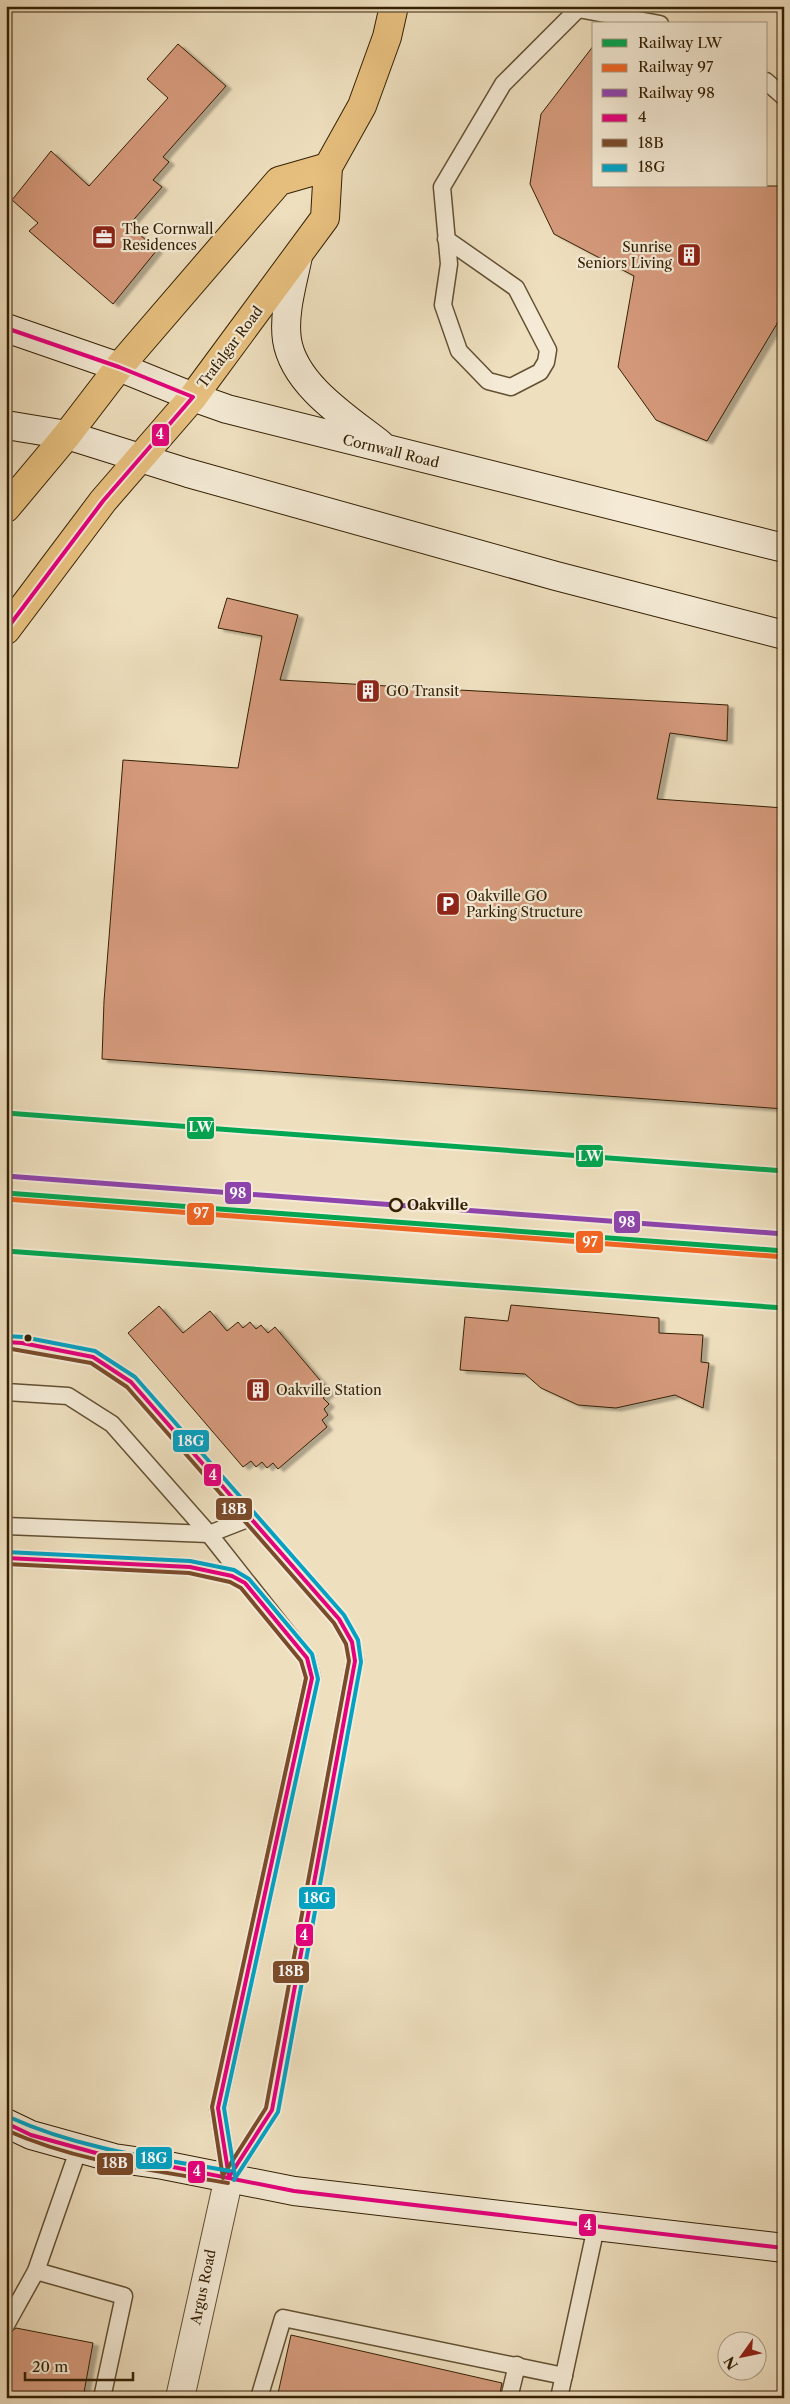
<svg xmlns="http://www.w3.org/2000/svg" width="790" height="2404" font-family="'Libre Caslon Text',serif">
<defs>
<filter id="shadow"><feDropShadow dx="5.5" dy="3" stdDeviation="1" flood-color="#0004"/></filter>
</defs>
<rect width="100%" height="100%" fill="#eedfbe"/>
<filter id="stains"><feTurbulence type="fractalNoise" baseFrequency=".004" numOctaves="4"/><feColorMatrix values="0 0 0 0 .2 0 0 0 0 .09 0 0 0 0 .02 0 0 0 .5 -.17"/></filter>
<radialGradient id="worn" r=".72"><stop offset=".6" stop-color="#630" stop-opacity="0"/><stop offset="1" stop-color="#630" stop-opacity=".3"/></radialGradient>
<!-- building -->
<g fill="#d59a7c" stroke="#342004" filter="url(#shadow)">
<polygon points="178,44 226,86 163,157 169,162 153,180 162,187 129,225 157,250 113,304 29,231 38,223 12,200 51,151 89,186 168,98 147,79"/>
<polygon points="594,45 594,186 784,186 784,312 707,441 656,420 618,367 634,276 554,234 530,184 541,114"/>
<polygon points="227,598 298,615 280,680 728,705 727,741 670,733 657,799 784,808 784,1109 102,1059 104,1001 123,760 238,768 262,636 218,628"/>
<polygon points="511,1305 659,1318 659,1333 703,1335 701,1362 709,1363 703,1408 675,1395 616,1408 578,1405 541,1388 525,1374 460,1370 465,1317 508,1321"/>
<polygon points="159,1306 183,1333 210,1311 227,1331 238,1322 243,1328 250,1322 256,1329 261,1325 268,1333 275,1327 330,1392 323,1398 329,1404 324,1409 328,1415 322,1420 327,1427 278,1469 273,1463 267,1468 262,1462 256,1467 251,1461 243,1467 128,1333"/>
<polygon points="16,2328 93,2343 83,2398 6,2398 6,2335"/>
<polygon points="291,2335 502,2383 499,2398 277,2398"/>
</g>
<g fill="none" stroke-linecap="round" stroke-linejoin="round">
<defs>
<g id="lane">
<polyline points="766,81 784,97"/>
<polyline points="446,239 516,288 548,350 546,362 540,372 511,387 488,381 459,351 443,305 449,264 442,187 503,84 578,9 660,24"/>
<polyline points="6,1342 22,1343 93,1357 131,1382 339,1619 352,1642 355,1661 272,2110 229,2177"/>
<polyline points="6,1392 68,1396 112,1424 209,1534 307,1658 312,1678 218,2108 229,2177"/>
<polyline points="6,1526 209,1534 250,1518"/>
<polyline points="6,1558 190,1567 232,1576 244,1582"/>
<polyline points="36,2271 124,2296 102,2398"/>
<polyline points="6,2325 36,2271 79,2148"/>
<polyline points="259,2398 283,2318 564,2376"/>
<polyline points="509,2398 517,2365"/>
<polyline points="559,2398 596,2227"/>
</g>
<polyline id="street" points="180,2398 229,2177"/>
<g id="secondary">
<path d="M298,256C293,282 283,313 287,340C294,385 347,418 380,444"/>
<polyline points="6,328 119,367 193,397 227,409 784,548"/>
<polyline points="6,425 67,435 188,473 556,576 784,635"/>
<polyline points="6,2123 31,2135 114,2158 163,2165 294,2191 784,2248"/>
</g>
<g id="primary">
<polyline points="6,508 67,435 119,367 279,181 328,167"/>
<polyline points="6,630 103,501 193,397 325,218 328,167 362,106 387,37 394,6"/>
</g>
</defs>
<!-- lane casing -->
<use href="#lane" stroke="#625032" stroke-width="19"/>
<!-- street casing -->
<use href="#street" stroke="#625032" stroke-width="30"/>
<!-- secondary casing -->
<use href="#secondary" stroke="#342004" stroke-width="30"/>
<!-- primary casing -->
<use href="#primary" stroke="#342004" stroke-width="30"/>
<!-- lane -->
<use href="#lane" stroke="#f4ead5" stroke-width="16"/>
<!-- street -->
<use href="#street" stroke="#f4ead5" stroke-width="28"/>
<!-- secondary -->
<use href="#secondary" stroke="#f4ead5" stroke-width="28"/>
<!-- primary -->
<use href="#primary" stroke="#e7c07f" stroke-width="28"/>
<defs>
<g id="bus-1">
<polyline points="6,328 119,367 193,397 103,501 6,630"/>
<polyline points="6,1342 22,1343 93,1357 131,1382 339,1619 352,1642 355,1661 272,2110 229,2177"/>
<polyline points="6,1558 190,1567 232,1576 245,1583 307,1658 312,1678 218,2108 229,2177"/>
<polyline points="6,2123 31,2135 114,2158 163,2165 294,2191 784,2248"/>
</g>
<g id="bus-2">
<polyline points="6,1348 91,1363 127,1387 334,1623 346,1644 349,1661 266,2108 224,2174"/>
<polyline points="6,1564 189,1573 230,1582 241,1588 301,1661 306,1678 212,2107 223,2178"/>
<path d="M6,2130C77,2162 152,2170 228,2183"/>
</g>
<g id="bus-3">
<polyline points="6,1336 23,1337 95,1351 135,1377 344,1615 358,1640 361,1662 278,2112 234,2180"/>
<polyline points="6,1552 190,1561 234,1570 249,1579 312,1654 318,1679 224,2108 235,2176"/>
<path d="M9,2117C79,2149 154,2158 230,2171"/>
</g>
</defs>
<!-- bus-1 casing -->
<use href="#bus-1" stroke="#f4ead5" stroke-width="8"/>
<!-- bus-2 casing -->
<use href="#bus-2" stroke="#f4ead5" stroke-width="8"/>
<!-- bus-3 casing -->
<use href="#bus-3" stroke="#f4ead5" stroke-width="8"/>
<!-- bus-1 -->
<use href="#bus-1" stroke="#e5007d" stroke-width="4"/>
<!-- bus-2 -->
<use href="#bus-2" stroke="#7a4b2a" stroke-width="4"/>
<!-- bus-3 -->
<use href="#bus-3" stroke="#03a2c4" stroke-width="4"/>
<defs>
<g id="rail-1">
<polyline points="6,1113 784,1171"/>
<polyline points="6,1193 784,1251"/>
<polyline points="6,1251 784,1308"/>
</g>
<polyline id="rail-2" points="6,1199 784,1257"/>
<polyline id="rail-3" points="6,1176 784,1234"/>
</defs>
<!-- rail-1 casing -->
<use href="#rail-1" stroke="#f4ead5" stroke-width="9"/>
<!-- rail-2 casing -->
<use href="#rail-2" stroke="#f4ead5" stroke-width="9"/>
<!-- rail-3 casing -->
<use href="#rail-3" stroke="#f4ead5" stroke-width="9"/>
<!-- rail-1 -->
<use href="#rail-1" stroke="#00a651" stroke-width="5"/>
<!-- rail-2 -->
<use href="#rail-2" stroke="#f26522" stroke-width="5"/>
<!-- rail-3 -->
<use href="#rail-3" stroke="#8e44ad" stroke-width="5"/>
</g>
<!-- icons -->
<defs>
<symbol id="office-square" viewBox="-11 -11 22 22"><rect x="-9" y="-9" width="18" height="18" rx="4" fill="#8f2418" stroke="#f4ead5"/><path d="M-6-3h4V-5.5h4V-3h4V5H-6ZM-1-4.5V-3h2v-1.5ZM-6 0V1H6V0Z" fill="#fff"/></symbol>
<symbol id="building-square" viewBox="-11 -11 22 22"><rect x="-9" y="-9" width="18" height="18" rx="4" fill="#8f2418" stroke="#f4ead5"/><path d="M-4-6H4V6H1V3H-1V6H-4ZM-2.5-4.3h1.7v1.8h-1.7ZM.8-4.3h1.7v1.8H.8ZM-2.5-1h1.7V.8h-1.7ZM.8-1h1.7V.8H.8Z" fill="#fff"/></symbol>
<symbol id="parking-square" viewBox="-11 -11 22 22"><rect x="-9" y="-9" width="18" height="18" rx="4" fill="#8f2418" stroke="#f4ead5"/><path d="M-3.5-5.5H1a3.5 3.5 0 0 1 0 7H-1V5.5H-3.5ZM-1-3.4V-.6H.8a1.4 1.4 0 0 0 0-2.8Z" fill="#fff"/></symbol>
</defs>
<g fill-rule="evenodd">
<use href="#office-square" x="90" y="223" width="28" height="28"/>
<use href="#building-square" x="675" y="241" width="28" height="28"/>
<use href="#building-square" x="354" y="677" width="28" height="28"/>
<use href="#parking-square" x="434" y="890" width="28" height="28"/>
<use href="#building-square" x="244" y="1376" width="28" height="28"/>
</g>
<!-- markers -->
<circle fill="#f4ead5" stroke="#342004" stroke-width="2.5" cx="396" cy="1205" r="6"/>
<circle fill="#342004" stroke="#f4ead5" stroke-width="2" cx="28" cy="1338" r="4.5"/>
<g text-anchor="middle" dominant-baseline="central" stroke-width="4.5" stroke-linejoin="round" paint-order="stroke">
<!-- poi labels -->
<g font-size="14" fill="#342004" stroke="#f4ead5" text-anchor="start">
<text x="122" y="229">The Cornwall<tspan x="122" dy="16">Residences</tspan></text>
<text x="672" y="247" text-anchor="end">Sunrise<tspan x="672" dy="16">Seniors Living</tspan></text>
<text x="386" y="691">GO Transit</text>
<text x="466" y="896">Oakville GO<tspan x="466" dy="16">Parking Structure</tspan></text>
<text x="276" y="1390">Oakville Station</text>
</g>
<!-- street labels -->
<g font-size="14" fill="#342004" stroke="#f4ead5">
<text transform="translate(230 347) rotate(-53)">Trafalgar Road</text>
<text transform="translate(391 451) rotate(14)">Cornwall Road</text>
<text transform="translate(203 2287) rotate(-78)">Argus Road</text>
</g>
<!-- stop labels -->
<g font-size="14" font-weight="bold" fill="#342004" stroke="#f4ead5" text-anchor="start">
<text x="407" y="1205">Oakville</text>
</g>
</g>
<g stroke="#f4ead5" stroke-width="2">
<rect x="151" y="423" width="19" height="24" rx="5" fill="#e5007d"/>
<rect x="186" y="1116" width="29" height="24" rx="5" fill="#00a651"/>
<rect x="575" y="1144" width="29" height="24" rx="5" fill="#00a651"/>
<rect x="224" y="1181" width="28" height="24" rx="5" fill="#8e44ad"/>
<rect x="186" y="1202" width="29" height="24" rx="5" fill="#f26522"/>
<rect x="613" y="1210" width="28" height="24" rx="5" fill="#8e44ad"/>
<rect x="575" y="1230" width="29" height="24" rx="5" fill="#f26522"/>
<rect x="172" y="1429" width="38" height="24" rx="5" fill="#03a2c4"/>
<rect x="203" y="1463" width="19" height="24" rx="5" fill="#e5007d"/>
<rect x="215" y="1497" width="38" height="24" rx="5" fill="#7a4b2a"/>
<rect x="298" y="1886" width="38" height="24" rx="5" fill="#03a2c4"/>
<rect x="295" y="1923" width="19" height="24" rx="5" fill="#e5007d"/>
<rect x="272" y="1960" width="38" height="24" rx="5" fill="#7a4b2a"/>
<rect x="135" y="2146" width="38" height="24" rx="5" fill="#03a2c4"/>
<rect x="96" y="2152" width="38" height="24" rx="5" fill="#7a4b2a"/>
<rect x="187" y="2160" width="19" height="24" rx="5" fill="#e5007d"/>
<rect x="578" y="2213" width="19" height="24" rx="5" fill="#e5007d"/>
</g>
<g font-size="14" text-anchor="middle" font-weight="bold" fill="#fff">
<text x="160" y="439">4</text>
<text x="201" y="1132">LW</text>
<text x="590" y="1161">LW</text>
<text x="238" y="1198">98</text>
<text x="201" y="1218">97</text>
<text x="627" y="1227">98</text>
<text x="590" y="1247">97</text>
<text x="191" y="1446">18G</text>
<text x="213" y="1480">4</text>
<text x="234" y="1514">18B</text>
<text x="317" y="1903">18G</text>
<text x="304" y="1940">4</text>
<text x="291" y="1976">18B</text>
<text x="154" y="2163">18G</text>
<text x="115" y="2168">18B</text>
<text x="197" y="2176">4</text>
<text x="588" y="2230">4</text>
</g>
<!-- margin -->
<rect width="790" height="2404" fill="none" stroke="#eedfbe" stroke-width="25"/>
<rect x="8" y="8" width="775" height="2389" fill="none" stroke="#342004" stroke-width="2.5"/>
<rect x="12" y="12" width="765" height="2379" fill="none" stroke="#342004"/>
<!-- legend -->
<rect x="592" y="22" width="175" height="165" fill="#f4ead5" stroke="#a79981"/>
<rect x="602" y="39" width="25" height="8" fill="#00a651" stroke="#a79981"/>
<text x="638" y="48" font-size="15" fill="#342004">Railway LW</text>
<rect x="602" y="64" width="25" height="8" fill="#f26522" stroke="#a79981"/>
<text x="638" y="72" font-size="15" fill="#342004">Railway 97</text>
<rect x="602" y="89" width="25" height="8" fill="#8e44ad" stroke="#a79981"/>
<text x="638" y="98" font-size="15" fill="#342004">Railway 98</text>
<rect x="602" y="114" width="25" height="8" fill="#e5007d" stroke="#a79981"/>
<text x="638" y="122" font-size="15" fill="#342004">4</text>
<rect x="602" y="139" width="25" height="8" fill="#7a4b2a" stroke="#a79981"/>
<text x="638" y="148" font-size="15" fill="#342004">18B</text>
<rect x="602" y="164" width="25" height="8" fill="#03a2c4" stroke="#a79981"/>
<text x="638" y="172" font-size="15" fill="#342004">18G</text>
<!-- north arrow -->
<g transform="translate(742 2356) rotate(237)"><circle r="24" fill="#f4ead5" stroke="#a79981"/>
<path d="M0-4L9 19L0 12L-9 19Z" fill="#8f2418"/>
<text y="-8" font-size="14" font-weight="bold" text-anchor="middle" fill="#342004">N</text>
</g>
<!-- scale -->
<path d="M25 2372v8h108v-8" fill="none" stroke="#342004" stroke-width="2.5"/>
<text x="32" y="2372" font-size="15" fill="#342004" stroke="#f4ead5" stroke-width="4" paint-order="stroke">20 m</text>
<rect width="100%" height="100%" filter="url(#stains)"/>
<rect width="100%" height="100%" fill="url(#worn)"/>
</svg>
